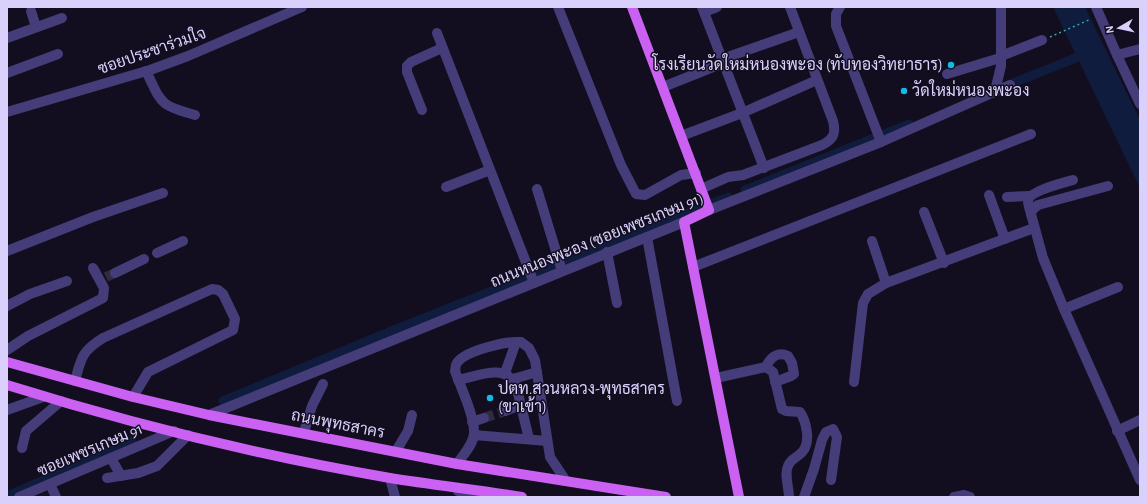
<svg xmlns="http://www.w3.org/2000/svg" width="1147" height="504" font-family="'Alegreya Sans',Sarabun,sans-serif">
<rect width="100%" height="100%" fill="#130e1f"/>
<!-- water -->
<polygon fill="#0f1c3d" points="1053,7 1085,7 1140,120 1140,188"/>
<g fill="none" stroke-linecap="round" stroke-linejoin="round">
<!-- canal -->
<g stroke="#0f1c3d" stroke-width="9">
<polyline points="1003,87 1088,53"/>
<polyline points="745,190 909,124"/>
<polyline points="223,401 394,330 728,197"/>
<polyline points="7,496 132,441"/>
</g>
<!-- minor-tunnel -->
<g stroke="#312b40" stroke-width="10" stroke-dasharray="10 5" stroke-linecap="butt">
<polyline points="106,277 115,273"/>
<polyline points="484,418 505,411"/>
</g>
<!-- path -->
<polyline stroke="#38a4a8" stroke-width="1.5" stroke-dasharray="2 3" stroke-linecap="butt" points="1050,37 1091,19"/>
<!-- minor -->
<g stroke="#453d7a" stroke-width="10">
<polyline points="558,7 621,165 636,194 645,195 681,175 696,173"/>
<polyline points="702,7 764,168"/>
<polyline points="840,7 836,14 836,26 881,142"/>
<polyline points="1096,7 1117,55"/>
<polyline points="31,11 36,27"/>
<polyline points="704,12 717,7"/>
<polyline points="437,33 534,283"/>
<polyline points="7,38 62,18"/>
<polyline points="1140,49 1117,55 1140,104"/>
<polyline points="1001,56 1042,40"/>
<polyline points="722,59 799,32"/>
<path d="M146,71C162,103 158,105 195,115"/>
<polyline points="7,73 58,54"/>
<polyline points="947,74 1000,58"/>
<polyline points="663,87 723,63"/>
<polyline points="995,91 1001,66 1001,7"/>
<polyline points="422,110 407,72 407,66 411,62 442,48"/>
<polyline points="7,112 150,70 188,56 302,7"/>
<polyline points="681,136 742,113 817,80"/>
<polyline points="1108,186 1038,205 1033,209 1031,214 1043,258 1064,309 1140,480"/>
<polyline points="446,187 490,170"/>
<polyline points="537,189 562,271"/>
<path d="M701,189L728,177L743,175L822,145C834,139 836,133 833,121L790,7"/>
<polyline points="989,195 1005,239"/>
<polyline points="1007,197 1030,196"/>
<polyline points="709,210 881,142 1010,85"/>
<polyline points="924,212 944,263"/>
<path d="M1031,214C1030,210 1028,205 1028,201C1029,191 1063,183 1073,180"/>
<polyline points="647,237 677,401"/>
<polyline points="872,241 886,283"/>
<polyline points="7,251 93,217 163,193"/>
<polyline points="607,252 617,303"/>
<polyline points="157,253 183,241"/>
<polyline points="693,267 1031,134"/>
<polyline points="115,273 144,259"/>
<polyline points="7,306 30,294 67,281"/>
<polyline points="1064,309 1118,287"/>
<polyline points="7,350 28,336 103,298 104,288 93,268"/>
<path d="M766,367C770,358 777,351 788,356L792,363L794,374L791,376L775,382"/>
<polyline points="505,373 516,342"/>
<path d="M716,378L766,367L773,372L782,409L786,411L800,412C806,421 811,441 803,451C799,457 791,458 788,466C784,474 789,488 789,497"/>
<polyline points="513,379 537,372"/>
<path d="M458,380C478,376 505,363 516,385L529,439"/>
<path d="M75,381C81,358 82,351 103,338L212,289L218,290L223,294L235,319L233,330L148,372L133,397"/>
<polyline points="854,382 863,303 868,294 886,283 1034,228"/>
<polyline points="7,410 43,397"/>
<polyline points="505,411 521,405"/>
<polyline points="209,415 684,222"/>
<polyline points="472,422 484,418"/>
<polyline points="1117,431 1140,420"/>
<polyline points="304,432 312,406 323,384"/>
<polyline points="474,435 547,441"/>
<polyline points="22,448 26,431 61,401"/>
<polyline points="396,451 408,431 412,415"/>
<polyline points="111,458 121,476"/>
<path d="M457,464C463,455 473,445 474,434C475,417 461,388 455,371C456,369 455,367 456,365C461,351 507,341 521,342L529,348L535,360L550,457L566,481"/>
<polyline points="107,478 138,473 157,466 188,435"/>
<polyline points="390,478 395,497"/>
<polyline points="50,484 56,497"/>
<polyline points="458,491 479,497"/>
<polyline points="19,497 174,431"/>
<polyline points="804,497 814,469 822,440 826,432 833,429 837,437 831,480"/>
<polyline points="954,497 964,495 970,497"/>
</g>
<!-- major -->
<g stroke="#ca61f2" stroke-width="10">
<polyline points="632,7 709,210 684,222 739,497"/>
<polyline points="7,362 133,397 209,415 457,464 666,497"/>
<path d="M7,385C132,424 261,456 390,478C434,485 478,490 522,497"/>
</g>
</g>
<!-- markers -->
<g fill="#13bbe4" stroke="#130e1f" stroke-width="1.5">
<circle cx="951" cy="65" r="4"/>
<circle cx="904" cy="91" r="4"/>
<circle cx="490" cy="398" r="4"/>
</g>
<g text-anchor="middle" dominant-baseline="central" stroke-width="3" stroke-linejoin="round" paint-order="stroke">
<!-- street labels -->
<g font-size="16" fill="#d9d0fb" stroke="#130e1f">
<text transform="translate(152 51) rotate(-19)">ซอยประชาร่วมใจ</text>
<text transform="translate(597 240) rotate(-22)">ถนนหนองพะอง (ซอยเพชรเกษม 91)</text>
<text transform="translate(338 424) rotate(11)">ถนนพุทธสาคร</text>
<text transform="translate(90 450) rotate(-23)">ซอยเพชรเกษม 91</text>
</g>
<!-- poi labels -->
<g font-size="16" fill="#d9d0fb" stroke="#130e1f" text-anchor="start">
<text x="943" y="65" text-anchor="end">โรงเรียนวัดใหม่หนองพะอง (ทับทองวิทยาธาร)</text>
<text x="912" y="91">วัดใหม่หนองพะอง</text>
<text x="498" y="389">ปตท.สวนหลวง-พุทธสาคร<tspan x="498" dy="18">(ขาเข้า)</tspan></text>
</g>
</g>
<!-- border -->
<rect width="1147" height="504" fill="none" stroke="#d9d0fb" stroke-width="16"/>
<!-- north arrow -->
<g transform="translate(1119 28) rotate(261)" stroke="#130e1f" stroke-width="3" paint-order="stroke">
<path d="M0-3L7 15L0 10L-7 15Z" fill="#d9d0fb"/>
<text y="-6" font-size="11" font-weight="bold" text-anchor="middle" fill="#d9d0fb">N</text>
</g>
</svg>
